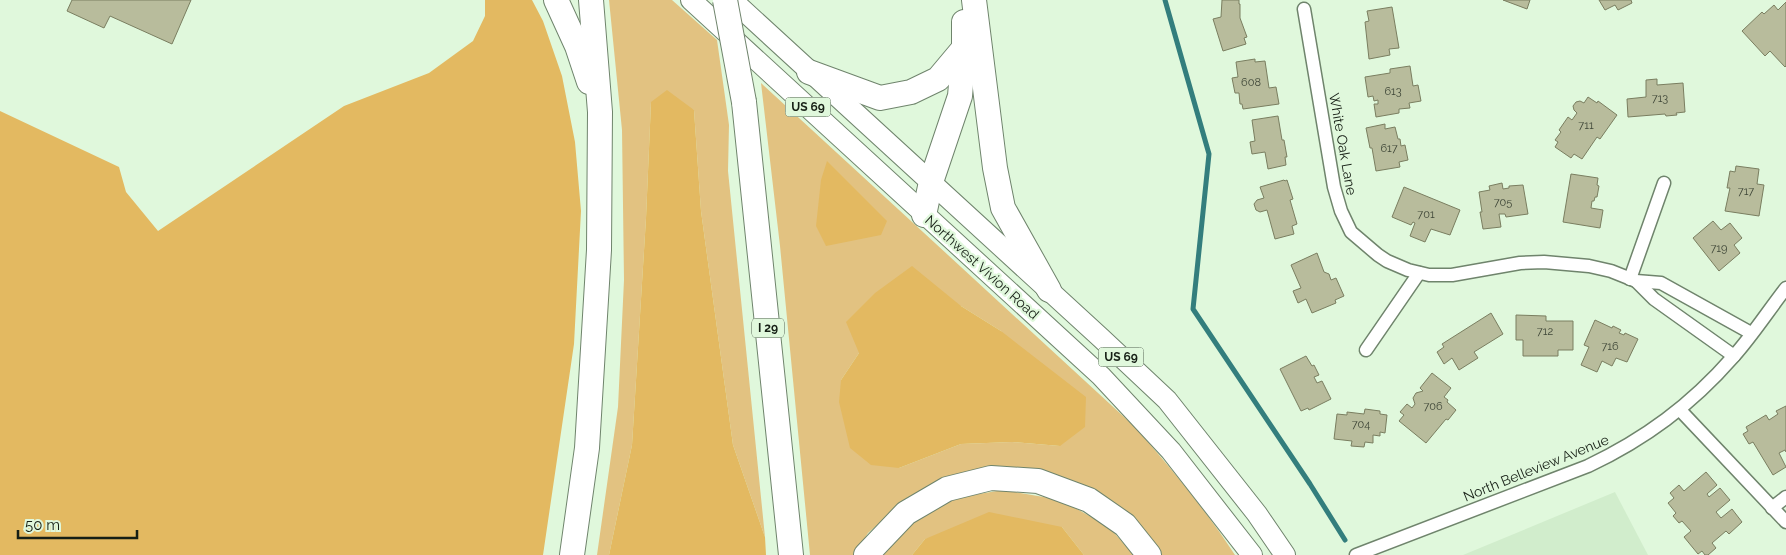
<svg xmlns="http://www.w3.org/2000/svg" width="1786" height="555" font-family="Raleway,sans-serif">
<rect width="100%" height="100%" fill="#e0f8dc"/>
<!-- built -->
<polygon fill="#d1edcc" points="1615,492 1648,555 1463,555"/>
<!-- green -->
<g fill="#e2c281" fill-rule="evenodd">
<polygon points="609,0 672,0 717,40 729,125 728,171 765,537 733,445 701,211 694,110 651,102 646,218 632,445 609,555 597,555 618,407 624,280 622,130"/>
<path d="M761,83L1135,427C1171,468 1205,509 1235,555H1161L1158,550L1113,503L952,477L910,496L868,533L855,555H810L780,246ZM961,306L1001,331L1060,446L1012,442L961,444L899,468L841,380L859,353Z"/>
<path d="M1003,490L1061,500L1109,527L1134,555H1084L1062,527L925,539L912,555H880C894,538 911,518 931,508C954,497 979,494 1003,490Z"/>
</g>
<!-- forest -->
<g fill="#e3b961">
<polygon points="485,0 532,0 543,21 562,76 575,142 581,211 574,344 543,555 0,555 0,111 119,167 126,192 158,231 344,106 429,73 473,41 485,16"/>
<polygon points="667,90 694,110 701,211 733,445 765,537 766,555 609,555 632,445 646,218 651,102"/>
<polygon points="827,161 887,221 881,235 826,246 816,226 821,180"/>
<polygon points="912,266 961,306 1001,331 1086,397 1085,427 1060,446 1012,442 961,444 899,468 871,465 850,448 839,402 841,380 859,353 846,322 875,293"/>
<polygon points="989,512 1062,527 1084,555 912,555 925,539"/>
</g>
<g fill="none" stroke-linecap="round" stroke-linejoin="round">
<!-- stream -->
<polyline stroke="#337e7d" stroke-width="5" points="1165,0 1209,154 1193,309 1310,484 1345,540"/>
</g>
<!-- building -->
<g fill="#b8bc9c" stroke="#7a7e60">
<polygon points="72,0 191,0 172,44 110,16 104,28 67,11"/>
<polygon points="1222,0 1239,0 1239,4 1240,4 1240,18 1247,37 1244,38 1246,44 1223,51 1213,19 1221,17"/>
<polygon points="1503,0 1530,0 1527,9"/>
<polygon points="1599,0 1631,0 1632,3 1618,10 1615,5 1605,10"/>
<polygon points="1786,2 1786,66 1785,67 1770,51 1765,56 1742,31 1762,12 1764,14 1774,5 1778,10"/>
<polygon points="1392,7 1399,48 1389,49 1390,55 1369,59 1365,22 1369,21 1367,11"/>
<polygon points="1255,59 1255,62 1265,61 1269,88 1276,87 1279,104 1243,109 1242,104 1240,104 1239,93 1235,93 1232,78 1238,77 1236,62"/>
<polygon points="1410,66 1413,86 1418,85 1421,101 1409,103 1410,108 1399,109 1399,113 1376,117 1374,104 1378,104 1378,100 1374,101 1373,96 1368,97 1365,77 1390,73 1390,69"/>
<polygon points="1657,79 1657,85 1683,83 1685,112 1676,113 1677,115 1666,116 1665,114 1628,117 1627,99 1646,97 1646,80"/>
<polygon points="1588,97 1597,103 1598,101 1617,115 1600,139 1597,137 1582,159 1574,154 1571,158 1555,147 1558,142 1555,140 1561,132 1559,130 1568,117 1572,120 1577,113 1574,110 1573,106 1576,102 1580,101 1584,103"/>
<polygon points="1278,116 1282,140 1284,140 1287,157 1285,157 1286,165 1268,169 1265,152 1252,154 1250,142 1255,141 1252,120"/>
<polygon points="1385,124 1385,129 1395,127 1398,139 1400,139 1401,146 1405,145 1408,160 1399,162 1400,167 1376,171 1372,148 1370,148 1366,128"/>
<polygon points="1736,166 1759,169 1757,184 1764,185 1759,216 1725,211 1730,188 1727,188 1730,171 1735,172"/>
<polygon points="1571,174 1598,178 1597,185 1599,186 1597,197 1595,197 1594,201 1592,201 1591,208 1603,210 1600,228 1563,222"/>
<polygon points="1284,180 1285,181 1287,180 1293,199 1290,200 1297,224 1292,226 1294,234 1275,239 1267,210 1260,212 1256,210 1254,204 1257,200 1264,198 1260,187"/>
<polygon points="1502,183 1503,189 1509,188 1509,186 1523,185 1528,214 1506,217 1505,214 1499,214 1501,227 1483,229 1480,212 1482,212 1479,192 1490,190 1489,186"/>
<polygon points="1404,187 1460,210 1450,235 1431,229 1425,242 1410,236 1415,223 1413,222 1411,225 1392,217"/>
<polygon points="1713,221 1721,230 1730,223 1742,238 1734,245 1740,253 1719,271 1693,238"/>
<polygon points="1317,253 1324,272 1329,274 1331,280 1336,278 1344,296 1335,300 1336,303 1312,313 1306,299 1298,303 1293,291 1301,288 1291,265"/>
<polygon points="1491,313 1503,334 1474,352 1478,358 1459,370 1452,358 1444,364 1437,352 1444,347 1442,344"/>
<polygon points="1516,315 1546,316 1546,321 1573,321 1573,350 1558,350 1558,356 1523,356 1523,340 1516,340"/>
<polygon points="1595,320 1612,328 1613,326 1621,330 1619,333 1624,335 1625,333 1638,339 1627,362 1616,358 1612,366 1602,361 1597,372 1581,365 1589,347 1584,345"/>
<polygon points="1306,356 1312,366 1314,365 1319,375 1314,377 1317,383 1322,381 1331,399 1309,410 1308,408 1301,411 1280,369"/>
<polygon points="1432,373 1451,388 1444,397 1448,400 1447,402 1456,410 1448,420 1446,419 1426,443 1399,421 1404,415 1400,412 1407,404 1412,408 1415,404 1413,398 1416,393 1423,391 1420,388"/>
<polygon points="1786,406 1786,452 1785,450 1779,453 1786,467 1773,475 1753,442 1749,444 1743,434 1748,431 1746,427 1766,415 1769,420 1778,414 1776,411"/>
<polygon points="1365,409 1380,411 1380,414 1387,415 1385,433 1380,432 1380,436 1373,435 1373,443 1365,442 1364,447 1351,446 1352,441 1334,439 1337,414 1347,415 1347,412 1364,414"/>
<polygon points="1706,472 1717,485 1707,494 1709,497 1720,488 1730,500 1716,512 1721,518 1732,509 1742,522 1729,534 1726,531 1712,543 1716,548 1708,555 1705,555 1702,551 1698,554 1684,537 1691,531 1682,521 1679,523 1673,516 1676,513 1668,503 1674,498 1670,493 1679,485 1684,491"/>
</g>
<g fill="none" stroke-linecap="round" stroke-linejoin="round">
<defs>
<g id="minor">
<polyline points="1304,9 1334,187 1341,211 1351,232 1378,255 1387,261 1408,270 1429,275 1452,275 1520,263 1544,262 1589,266 1611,271 1636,281 1661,283 1751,333"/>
<polyline points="1630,279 1664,183"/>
<polyline points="1636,281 1654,299 1734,356"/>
<polyline points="1366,350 1419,273"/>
<polyline points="1680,410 1786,522"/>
<polyline points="1772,508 1786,497"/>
<path d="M1356,555L1588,466C1645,439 1691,405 1733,357C1752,336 1768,311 1786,288"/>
</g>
<g id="primary">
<polyline points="691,0 1101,376 1171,451 1252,555"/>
<polyline points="732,0 1101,338 1167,400 1257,514 1285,555"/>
</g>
<g id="motorway">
<polyline points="556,0 577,46 589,82"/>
<polyline points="974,0 995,168 1003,208 1049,290"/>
<polyline points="809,72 880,98 911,92 938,79 964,48"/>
<polyline points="744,102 791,555"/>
<polyline points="924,215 931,182 960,96 964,48 964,22"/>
<polyline points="572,555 587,448 599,250 600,112 591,0"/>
<polyline points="866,555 906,513 947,489 991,478 1038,481 1089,500 1125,525 1149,555"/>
</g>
</defs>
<!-- minor casing -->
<use href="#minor" stroke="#6f846c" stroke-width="15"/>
<!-- primary casing -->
<use href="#primary" stroke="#6f846c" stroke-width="22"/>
<!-- motorway casing -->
<use href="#motorway" stroke="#6f846c" stroke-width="26"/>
<!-- minor -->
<use href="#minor" stroke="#fff" stroke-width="12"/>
<!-- primary -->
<use href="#primary" stroke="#fff" stroke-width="20"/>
<!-- motorway -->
<use href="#motorway" stroke="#fff" stroke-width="24"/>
<defs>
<polyline id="motorway-bridge" points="725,0 744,102"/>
</defs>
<!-- motorway-bridge casing -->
<use href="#motorway-bridge" stroke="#6f846c" stroke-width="26" stroke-linecap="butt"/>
<!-- motorway-bridge -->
<use href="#motorway-bridge" stroke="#fff" stroke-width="24"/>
</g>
<g text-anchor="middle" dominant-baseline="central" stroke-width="4.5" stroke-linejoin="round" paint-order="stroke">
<!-- number labels -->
<g font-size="11" fill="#3e4637">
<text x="1251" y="82">608</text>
<text x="1393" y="91">613</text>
<text x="1660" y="98">713</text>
<text x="1586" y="125">711</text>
<text x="1389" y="148">617</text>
<text x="1746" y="191">717</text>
<text x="1503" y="202">705</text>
<text x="1426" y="214">701</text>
<text x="1719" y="248">719</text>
<text x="1545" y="331">712</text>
<text x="1610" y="346">716</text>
<text x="1433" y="406">706</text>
<text x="1361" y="424">704</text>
</g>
<!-- shield labels -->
<g fill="#e0f8dc" stroke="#536051" stroke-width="1">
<rect x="785.5" y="97.5" width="45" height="19" rx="4"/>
<rect x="752" y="318.5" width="32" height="19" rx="4"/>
<rect x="1098.5" y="347.5" width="45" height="19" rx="4"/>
</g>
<g font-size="12" font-weight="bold" fill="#161f15">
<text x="808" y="107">US 69</text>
<text x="768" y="328">I 29</text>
<text x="1121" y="357">US 69</text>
</g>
<!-- street labels -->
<g font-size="14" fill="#161f15" stroke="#e0f8dc">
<text transform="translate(1343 144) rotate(80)">White Oak Lane</text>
<text transform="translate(982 267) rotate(42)">Northwest Vivion Road</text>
<text transform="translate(1536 468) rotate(-22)">North Belleview Avenue</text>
</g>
</g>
<!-- scale -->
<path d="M18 530v8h119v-8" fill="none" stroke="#161f15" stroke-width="2.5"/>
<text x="25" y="530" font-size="15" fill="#161f15" stroke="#e0f8dc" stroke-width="4" paint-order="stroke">50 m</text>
</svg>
